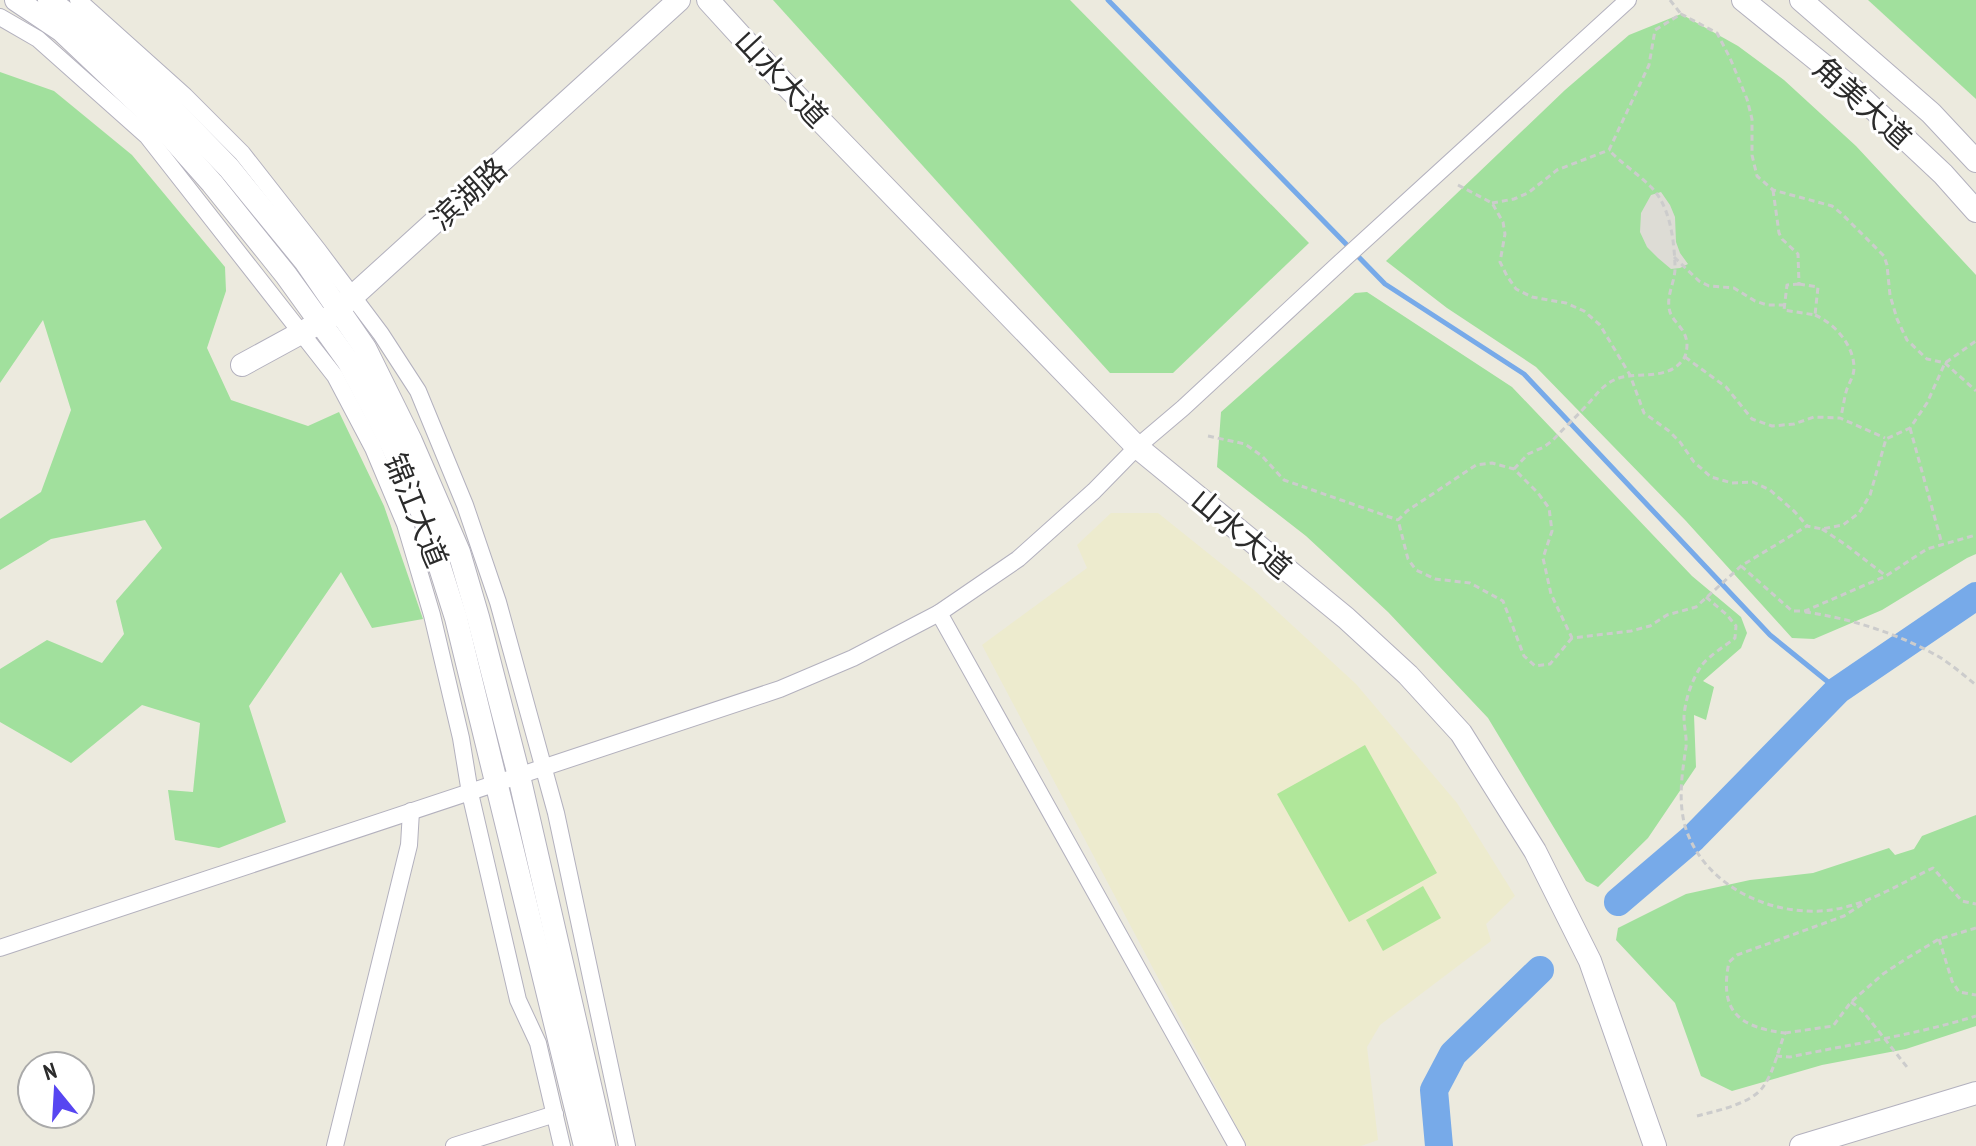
<svg xmlns="http://www.w3.org/2000/svg" width="1976" height="1146" font-family="'PT Sans Narrow','Noto Sans SC',sans-serif">
<rect width="100%" height="100%" fill="#eceade"/>
<!-- education -->
<polygon fill="#edebce" points="1111,513 1158,513 1254,590 1356,684 1457,803 1515,896 1486,924 1491,941 1380,1025 1367,1047 1378,1140 1361,1146 1247,1146 982,645 1087,568 1077,545"/>
<!-- green -->
<g fill="#a1e09d">
<polygon points="773,0 1070,0 1309,243 1173,373 1110,373"/>
<polygon points="1868,0 1976,0 1976,99"/>
<polygon points="1681,14 1738,46 1784,80 1856,146 1976,275 1976,554 1967,558 1882,610 1814,639 1792,638 1686,521 1536,367 1447,308 1386,261 1565,90 1629,35"/>
<polygon points="0,72 54,91 132,155 225,267 226,291 207,348 231,400 308,426 339,412 384,506 423,619 372,628 341,572 249,706 286,822 219,848 175,840 168,790 193,792 200,723 142,705 71,763 0,722 0,669 47,640 102,663 124,634 116,601 162,548 145,520 51,539 0,570 0,519 41,492 71,410 43,320 0,383"/>
<polygon points="1367,292 1512,387 1692,576 1741,617 1747,633 1741,648 1703,681 1714,687 1706,720 1694,715 1696,767 1648,838 1598,887 1586,881 1488,718 1388,612 1306,536 1217,467 1221,412 1355,293"/>
<polygon points="1976,815 1976,1026 1906,1049 1822,1065 1732,1091 1701,1076 1675,1003 1616,940 1618,928 1686,894 1750,880 1813,873 1889,848 1895,855 1914,849 1922,836"/>
</g>
<!-- pitch -->
<g fill="#b0e79a">
<polygon points="1365,745 1437,873 1349,922 1277,794"/>
<polygon points="1423,886 1441,918 1383,951 1366,920"/>
</g>
<!-- plaza -->
<polygon fill="#dddcd5" points="1661,192 1670,205 1675,217 1676,242 1680,253 1688,264 1680,268 1671,269 1658,258 1647,247 1640,232 1641,213 1651,195"/>
<g fill="none" stroke-linecap="round" stroke-linejoin="round">
<!-- stream -->
<polyline stroke="#77aae9" stroke-width="5" points="1108,0 1385,284 1524,374 1770,635 1838,690"/>
<!-- river -->
<g stroke="#77aae9" stroke-width="28">
<polyline points="1618,902 1693,838 1838,690 1976,596"/>
<polyline points="1439,1146 1434,1090 1453,1054 1540,970"/>
</g>
<defs>
<g id="street">
<polyline points="78,0 185,96 242,153 318,250 381,334 418,391 465,505 498,602 556,813 627,1146"/>
<polyline points="0,17 38,39 147,136 335,376 373,448 405,524 419,571 432,615 461,738 470,793 518,1000 538,1043 562,1146"/>
<polyline points="939,613 1237,1146"/>
<polyline points="0,948 780,689 853,658 939,613 1018,559 1094,491 1137,447 1183,408 1345,258 1628,0"/>
<polyline points="335,1146 409,845 411,811"/>
<polyline points="454,1146 555,1114"/>
</g>
<g id="secondary">
<polyline points="16,0 62,31 157,121 212,183 286,275 348,361 390,441 424,517 456,618 585,1146"/>
<polyline points="49,0 72,18 172,109 229,168 305,261 365,348 411,441 459,552 478,617 519,776 604,1146"/>
<polyline points="708,0 779,78 1137,447 1346,618 1408,675 1461,733 1535,851 1590,961 1655,1146"/>
<polyline points="1743,0 1848,85 1943,174 1976,211"/>
<polyline points="1801,0 1931,113 1976,161"/>
<polyline points="242,365 330,317 679,0"/>
<polyline points="1801,1146 1976,1093"/>
</g>
</defs>
<!-- street casing -->
<use href="#street" stroke="#b3b1be" stroke-width="18"/>
<!-- secondary casing -->
<use href="#secondary" stroke="#b3b1be" stroke-width="24"/>
<!-- path -->
<g stroke="#ccc" stroke-width="3" stroke-dasharray="6 4" stroke-linecap="butt">
<polyline points="1670,0 1681,14"/>
<polyline points="1458,185 1492,203 1503,222 1505,234 1500,262 1507,276 1516,289 1532,297 1566,303 1584,311 1600,325 1630,375 1644,413 1669,431 1680,442 1694,462 1711,477 1732,483 1753,482 1770,490 1795,512 1807,526"/>
<polyline points="1773,190 1779,233 1782,239 1798,254 1799,284"/>
<polyline points="1492,203 1514,199 1528,193 1557,170 1609,150 1649,65 1655,30 1681,14 1717,33 1730,58 1747,99 1752,119 1752,155 1757,176 1773,190 1832,206 1842,214 1884,256 1887,265 1890,295 1897,319 1907,340 1927,359 1945,363 1976,391"/>
<polyline points="1674,257 1699,281 1709,286 1734,288 1755,301 1767,305 1784,305"/>
<polygon points="1799,284 1818,287 1815,315 1784,310 1787,285"/>
<path d="M1815,315C1834,323 1854,345 1854,368C1854,377 1848,384 1846,392C1844,400 1843,408 1841,416"/>
<polyline points="1685,357 1726,387 1752,419 1772,426 1794,424 1814,417 1840,418 1885,438"/>
<polyline points="1910,428 1942,544"/>
<polyline points="1208,436 1245,444 1262,456 1284,480 1398,520"/>
<path d="M1514,469L1528,454L1544,447L1553,440C1564,428 1576,417 1587,405C1597,394 1604,383 1619,378C1639,372 1667,380 1682,361C1686,357 1687,350 1687,344C1686,326 1670,322 1669,307C1667,293 1676,280 1675,265C1674,239 1670,205 1650,186C1637,173 1621,163 1609,150"/>
<polyline points="1822,529 1846,545 1886,576"/>
<polyline points="1741,566 1792,611 1805,611 1886,576 1927,549 1976,535"/>
<path d="M1706,597L1727,615L1736,626L1735,638C1725,646 1710,655 1702,665C1692,679 1685,700 1684,717C1684,727 1687,737 1686,747C1682,773 1678,800 1685,826C1703,886 1772,918 1831,910C1867,905 1901,883 1933,868L1962,901L1976,904"/>
<path d="M1805,612C1850,618 1902,635 1941,658C1953,666 1965,676 1976,685"/>
<polyline points="1572,638 1550,664 1535,666 1524,656 1503,601 1470,583 1435,579 1416,570 1408,559 1398,520 1407,511 1476,465 1492,463 1514,469 1538,493 1549,508 1552,531 1543,558 1551,594 1572,638 1631,631 1650,626 1667,615 1696,607 1741,566 1807,526 1822,529 1843,525 1859,513 1870,495 1886,439 1910,428 1927,403 1945,363 1976,341"/>
<polyline points="1939,939 1952,981 1959,992 1976,995"/>
<polyline points="1851,1002 1861,1009 1907,1067"/>
<polyline points="1785,1033 1833,1026 1851,1002 1883,974 1904,960 1939,939 1976,928"/>
<path d="M1776,1056L1790,1057C1852,1044 1915,1035 1976,1016"/>
<path d="M1697,1116C1716,1111 1751,1104 1763,1087C1774,1072 1778,1050 1785,1033C1738,1027 1719,1011 1729,962L1737,955L1844,916L1867,901"/>
</g>
<!-- street -->
<use href="#street" stroke="#fff" stroke-width="16"/>
<!-- secondary -->
<use href="#secondary" stroke="#fff" stroke-width="22"/>
</g>
<g text-anchor="middle" dominant-baseline="central" stroke-width="6" stroke-linejoin="round" paint-order="stroke">
<!-- street labels -->
<g font-size="30" fill="#2b2b2b" stroke="#fff">
<text transform="translate(782 78) rotate(47)">山水大道</text>
<text transform="translate(1863 102) rotate(42)">角美大道</text>
<text transform="translate(468 193) rotate(-42)">滨湖路</text>
<text transform="translate(417 510) rotate(68)">锦江大道</text>
<text transform="translate(1242 533) rotate(40)">山水大道</text>
</g>
</g>
<!-- north arrow -->
<g transform="translate(56 1090) rotate(342)"><circle r="38" fill="#ffffff" stroke="#aaaaaa" stroke-width="2"/>
<path d="M0-6L14 30L0 20L-14 30Z" fill="#5746f1"/>
<text y="-12" font-size="22" font-weight="bold" text-anchor="middle" fill="#2b2b2b">N</text>
</g>
</svg>
